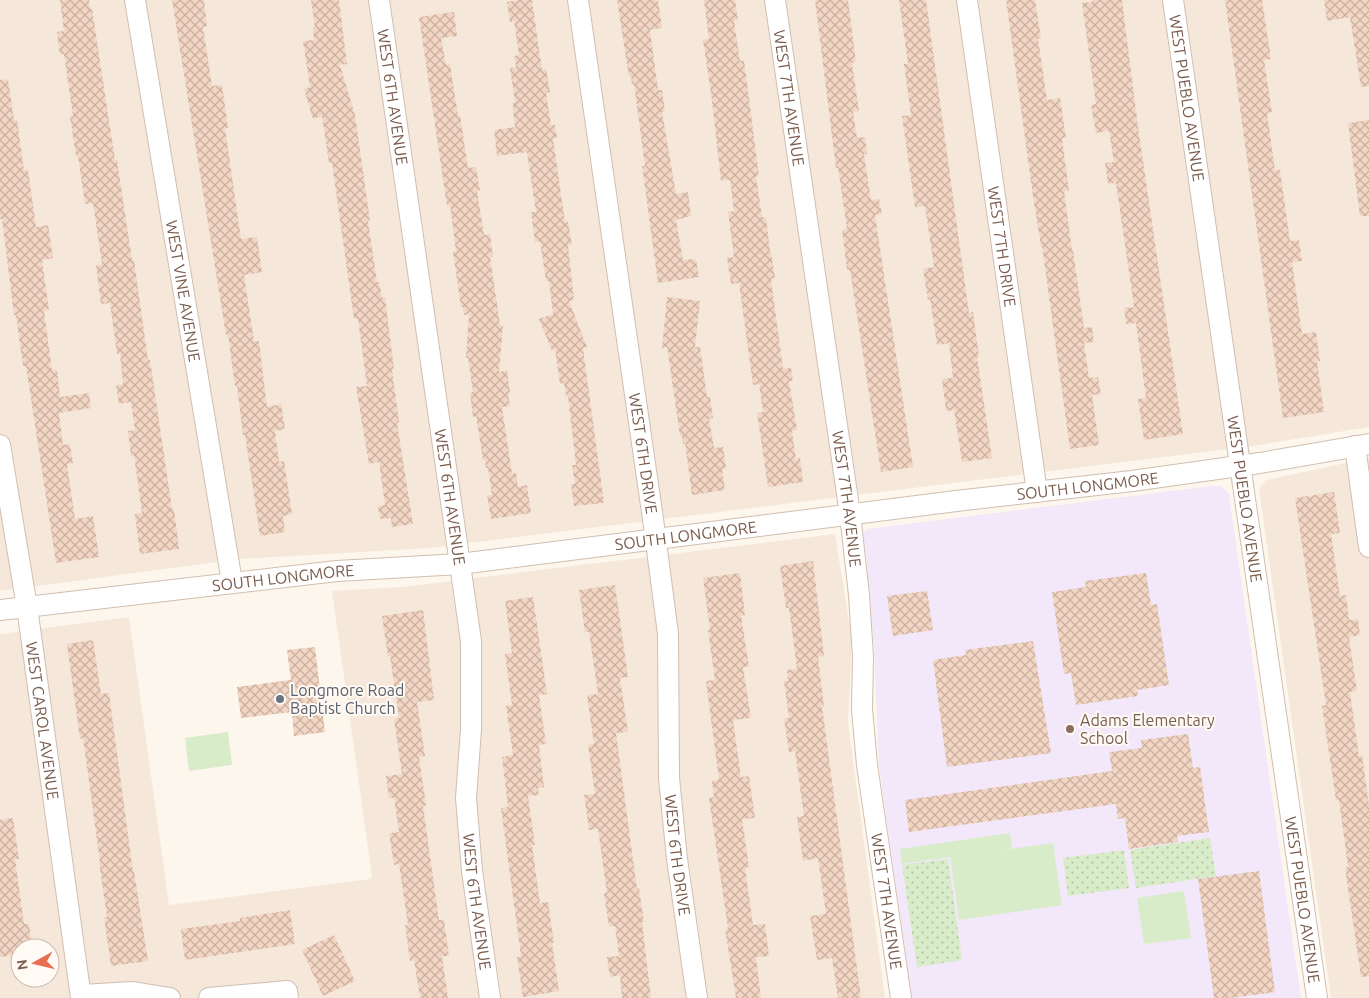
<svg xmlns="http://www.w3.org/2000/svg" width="1369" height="998" font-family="Ubuntu,sans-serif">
<defs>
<pattern id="park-dots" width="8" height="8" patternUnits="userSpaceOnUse" patternTransform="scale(1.25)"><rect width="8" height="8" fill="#d8ecc9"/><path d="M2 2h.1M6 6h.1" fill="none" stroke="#b4c2a5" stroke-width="1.8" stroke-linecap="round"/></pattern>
<pattern id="building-cross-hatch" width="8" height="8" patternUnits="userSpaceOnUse" patternTransform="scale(1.25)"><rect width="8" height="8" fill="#f3d5c3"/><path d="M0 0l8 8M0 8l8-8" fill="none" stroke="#cab0a1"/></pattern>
</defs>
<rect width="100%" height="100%" fill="#fdf6ec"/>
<!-- residential -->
<g fill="#f5e8da" fill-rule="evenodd">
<polygon points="0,0 1369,0 1369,427 1259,445 430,548 239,559 0,591"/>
<polygon points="1369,458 1369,998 1331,998 1259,489 1266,480"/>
<path d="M835,534L852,640L848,723L885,998H0V634L129,617L169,905L370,879L372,876L332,591L403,587ZM20,948H50V978H20Z"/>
</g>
<!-- education -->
<polygon fill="#f3e8fa" points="1212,486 1221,486 1229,494 1301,998 912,998 879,766 874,646 866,553 863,541 864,533 867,529"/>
<!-- park -->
<g fill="url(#park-dots)">
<polygon points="1210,838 1216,876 1136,888 1130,850"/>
<polygon points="1124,850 1129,888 1068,896 1063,858"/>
<polygon points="948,859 962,960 917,967 902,865"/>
</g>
<!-- pitch -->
<g fill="#d8ecc9">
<polygon points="228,732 232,765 189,771 185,738"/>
<polygon points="1010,833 1012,848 995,851 1053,843 1062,905 959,920 950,857 902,864 900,849"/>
<polygon points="1184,891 1191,938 1144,944 1137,898"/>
</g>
<!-- building -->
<g fill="url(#building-cross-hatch)">
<polygon points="60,0 89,0 90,9 92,9 115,160 117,160 132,260 134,260 148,360 150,360 172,509 174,509 179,549 140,554 135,514 142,513 134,455 131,456 128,431 135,430 131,402 119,404 116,385 123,384 120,354 117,354 110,303 101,304 96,265 102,264 93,203 85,204 78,156 76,156 70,116 73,116 64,54 60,55 57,32 64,31"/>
<polygon points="172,0 204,0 207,26 203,27 212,86 222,85 228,128 225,128 241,239 257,237 262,272 244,275 254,341 259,341 267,407 281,404 285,429 275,431 279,462 284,461 292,514 283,516 285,532 260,536 245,435 243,435 237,386 235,386 228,335 226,335"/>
<polygon points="311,0 339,0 347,64 340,65 355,115 370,220 368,221 377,282 379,282 382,298 385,297 394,369 392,370 399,422 397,423 413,524 392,527 391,518 380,519 378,506 385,505 379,462 369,464 356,387 367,386 358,319 354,319 332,163 329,163 322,116 313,119 304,89 310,87 303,41 314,40 313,27 315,27"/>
<polygon points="519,0 532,0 542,70 546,69 550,92 546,93 551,125 555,125 557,138 553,138 565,222 568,222 572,245 568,245 574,300 569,301 587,347 583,348 604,503 574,506 571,484 575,484 572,465 576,465 568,396 566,396 564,383 560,384 555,349 552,351 539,319 553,314 549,281 546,281 540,241 535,242 531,212 536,212 527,152 497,156 494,130 515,127 513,110 513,103 515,102 510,68 516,67 514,56 519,55 514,21 510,22 507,2"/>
<polygon points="617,0 658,0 662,28 650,30 658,90 662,90 665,111 662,112 676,194 688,192 691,216 676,220 683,260 696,259 699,277 658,283 642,166 645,166 634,84 632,85 631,76 629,77"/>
<polygon points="704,0 735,0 738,20 734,21 740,61 744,60 759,176 756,176 762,217 766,217 770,252 771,252 775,278 771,279 783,369 791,368 793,381 789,381 797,430 792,431 796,459 800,458 803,482 768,487 757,413 763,412 759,384 753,385 739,283 731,284 727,258 734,257 728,212 734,211 730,180 721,181 712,101 703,40 709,39"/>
<polygon points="815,0 848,0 856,62 852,63 859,111 853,112 857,138 865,137 867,154 864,154 871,200 879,199 882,214 875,215 913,467 881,472 850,270 847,270 842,230 847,229 838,168 836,168"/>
<polygon points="899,0 926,0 969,313 973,312 979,356 977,356 992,458 962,462 954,410 946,411 942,379 953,378 949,343 937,345 930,299 928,300 923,269 934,267 925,206 915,207 902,116 911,115 904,64 908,64"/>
<polygon points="1006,0 1035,0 1041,38 1038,39 1047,100 1060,98 1066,138 1062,138 1069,191 1064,191 1072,250 1073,250 1084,328 1092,327 1094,342 1084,343 1089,378 1098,377 1101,394 1092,395 1099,445 1070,449 1042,246 1041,246 1033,196"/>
<polygon points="1092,0 1122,0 1138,127 1183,434 1144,440 1138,399 1146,398 1136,323 1126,324 1124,308 1134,307 1116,183 1108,184 1105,163 1114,162 1109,131 1096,133 1091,105 1096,104 1082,3 1092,2"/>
<polygon points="1225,0 1262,0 1271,59 1264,60 1272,112 1267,113 1275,170 1280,170 1290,241 1299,240 1302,261 1292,262 1302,334 1316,332 1320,361 1317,361 1324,412 1283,418"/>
<polygon points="1324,0 1369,0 1369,86 1361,87 1350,17 1327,21"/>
<polygon points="454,12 457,36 441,38 446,65 450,64 458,116 460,115 468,168 476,167 480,190 477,191 484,235 490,234 493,257 490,257 500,325 503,325 499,372 507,370 510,393 508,393 510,406 502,407 512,474 516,473 518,487 527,485 531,513 491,519 487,495 492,495 488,468 486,468 485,460 483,460 476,416 473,417 470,393 473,392 468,358 466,358 469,314 464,315 463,307 461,307 453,252 456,251 450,205 447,206 419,17"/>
<polygon points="8,79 14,120 17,120 24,170 28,170 36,227 48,225 53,258 42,260 49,310 44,311 52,370 57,370 60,397 89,393 91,408 59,413 63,445 70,444 73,463 67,464 75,519 93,516 99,557 56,563 26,366 23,366 16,315 14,315 2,219 0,219 0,80"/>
<polygon points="1369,120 1369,216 1360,216 1348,123"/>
<polygon points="667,297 700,301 695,347 700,347 707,397 710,397 713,418 709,419 714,448 723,447 726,468 722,469 725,490 692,495 685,443 683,444 682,436 680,436 667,347 662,348"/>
<polygon points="1334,492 1340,533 1331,534 1340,596 1346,595 1349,620 1358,619 1360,635 1349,637 1357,691 1350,692 1359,756 1362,755 1369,805 1369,976 1361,977 1345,868 1348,867 1339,800 1336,800 1322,706 1326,705 1295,498"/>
<polygon points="813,561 824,656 818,657 824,706 822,706 861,998 838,998 832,958 817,960 810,916 826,914 818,858 803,861 797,817 804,816 795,751 789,752 784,719 789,718 784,681 788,681 787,670 797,669 789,608 786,608 780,566"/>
<polygon points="740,573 745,615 741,616 749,666 743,667 751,718 733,720 741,777 749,776 755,818 742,819 749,867 745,868 753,925 765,924 769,956 756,957 761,998 736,998 725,929 728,929 709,798 714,797 712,781 719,780 706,681 715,680 708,630 710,630 703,578"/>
<polygon points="1146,573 1151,605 1157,604 1169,685 1137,690 1138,696 1076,705 1071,673 1064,674 1052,592 1086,587 1085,581"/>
<polygon points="615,585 628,677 620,678 628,732 616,733 637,889 639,888 644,922 642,922 651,998 622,998 620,975 610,977 607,957 619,956 615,926 609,927 604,893 607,893 598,829 589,830 584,795 595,794 588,745 594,744 587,695 598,694 589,632 585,632 579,590"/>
<polygon points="927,591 933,630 893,636 887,596"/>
<polygon points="533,597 547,694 539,695 546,744 539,745 544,787 538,788 539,795 528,796 535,845 532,845 540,903 548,902 554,943 552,943 559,991 523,997 517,957 521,956 501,808 508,807 502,757 513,755 506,706 512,705 505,654 512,653 505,601"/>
<polygon points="423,610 434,700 417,702 425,756 419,757 426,805 423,806 439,920 444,920 449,956 442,956 448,998 420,998 414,960 410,961 405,925 408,925 399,864 394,865 389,833 399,832 394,798 389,798 386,776 402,774 394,719 399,718 390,656 388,657 382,616"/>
<polygon points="93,640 101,694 109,693 133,872 134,871 148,961 111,966 104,917 107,917 99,862 100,862 83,738 80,739 67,644"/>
<polygon points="1033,641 1051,753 947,767 933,660 966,655 965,650"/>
<polygon points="315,647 325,732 294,736 292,712 241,718 237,687 291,680 287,650"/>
<polygon points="1188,734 1193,768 1200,767 1209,832 1177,836 1178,842 1129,849 1125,818 1118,819 1116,804 909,832 905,800 1112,771 1109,752 1142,748 1141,740"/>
<polygon points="13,818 19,859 15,859 24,924 29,924 32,948 20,948 20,954 0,957 0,820"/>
<polygon points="1259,871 1275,992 1231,998 1214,998 1198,879"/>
<polygon points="290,910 295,944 185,960 181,929 240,921 240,918"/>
<polygon points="334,935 355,981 323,996 302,950"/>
</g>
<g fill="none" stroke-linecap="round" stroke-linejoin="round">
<defs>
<g id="minor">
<path id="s1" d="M135,0L232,582"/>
<path id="s2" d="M379,0L471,641V729L466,798L472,871L490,998"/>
<path id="s3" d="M578,0L653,519L668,634L669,778L677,859L697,998"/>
<path id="s4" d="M775,0L850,514L859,595L863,657L862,709L867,765L901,998"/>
<path id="s5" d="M967,0L1037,492"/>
<path id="s6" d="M1173,0L1317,998"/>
<path id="s7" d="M0,445L27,607L81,998"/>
<polyline points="1355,446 1369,547"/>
<path id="s8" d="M0,610L337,571L460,564L956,501L1132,481L1260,463L1369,444"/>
<polyline points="81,995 133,992 170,998"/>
<polyline points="209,998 287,991 288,998"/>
</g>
</defs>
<!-- minor casing -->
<use href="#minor" stroke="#d1beb0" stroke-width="22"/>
<!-- minor -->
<use href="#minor" stroke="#fff" stroke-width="20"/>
</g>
<!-- markers -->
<circle fill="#6b7280" stroke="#fffaf3" stroke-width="2" cx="280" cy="699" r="5"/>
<circle fill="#8d6e63" stroke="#fffaf3" stroke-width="2" cx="1070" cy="729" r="5"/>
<g text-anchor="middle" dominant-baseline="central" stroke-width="4" stroke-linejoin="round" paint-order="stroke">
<!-- street labels -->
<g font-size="16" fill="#7a5c4d" stroke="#fffaf3">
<text stroke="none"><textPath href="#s2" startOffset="98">WEST 6TH AVENUE</textPath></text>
<text stroke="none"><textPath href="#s4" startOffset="99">WEST 7TH AVENUE</textPath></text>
<text stroke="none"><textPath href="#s6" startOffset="99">WEST PUEBLO AVENUE</textPath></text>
<text stroke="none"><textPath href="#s5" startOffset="249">WEST 7TH DRIVE</textPath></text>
<text stroke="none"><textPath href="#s1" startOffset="295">WEST VINE AVENUE</textPath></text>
<text stroke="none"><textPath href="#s3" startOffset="458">WEST 6TH DRIVE</textPath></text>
<text stroke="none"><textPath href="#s8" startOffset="1095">SOUTH LONGMORE</textPath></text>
<text stroke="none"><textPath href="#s2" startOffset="502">WEST 6TH AVENUE</textPath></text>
<text stroke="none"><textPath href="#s4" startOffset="504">WEST 7TH AVENUE</textPath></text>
<text stroke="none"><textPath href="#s6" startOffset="504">WEST PUEBLO AVENUE</textPath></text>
<text stroke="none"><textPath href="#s8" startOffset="690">SOUTH LONGMORE</textPath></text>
<text stroke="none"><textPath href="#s8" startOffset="285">SOUTH LONGMORE</textPath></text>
<text stroke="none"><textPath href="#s7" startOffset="279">WEST CAROL AVENUE</textPath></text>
<text stroke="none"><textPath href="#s3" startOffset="862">WEST 6TH DRIVE</textPath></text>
<text stroke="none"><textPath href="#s6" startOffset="909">WEST PUEBLO AVENUE</textPath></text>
<text stroke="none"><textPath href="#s2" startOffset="909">WEST 6TH AVENUE</textPath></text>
<text stroke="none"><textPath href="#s4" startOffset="909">WEST 7TH AVENUE</textPath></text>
</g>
<!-- worship labels -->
<g font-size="16" fill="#5b616d" stroke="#fffaf3" text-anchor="start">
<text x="290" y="690">Longmore Road<tspan x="290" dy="18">Baptist Church</tspan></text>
</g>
<!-- education labels -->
<g font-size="16" fill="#785e54" stroke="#fffaf3" text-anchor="start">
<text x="1080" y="720">Adams Elementary<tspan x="1080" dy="18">School</tspan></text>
</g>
</g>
<!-- north arrow -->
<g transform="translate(35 963) rotate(262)"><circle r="24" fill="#fffaf3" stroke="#cabbb1"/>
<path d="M0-4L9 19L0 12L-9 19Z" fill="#e76f51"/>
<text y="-8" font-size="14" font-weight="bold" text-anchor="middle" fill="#7a5c4d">N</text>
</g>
</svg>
